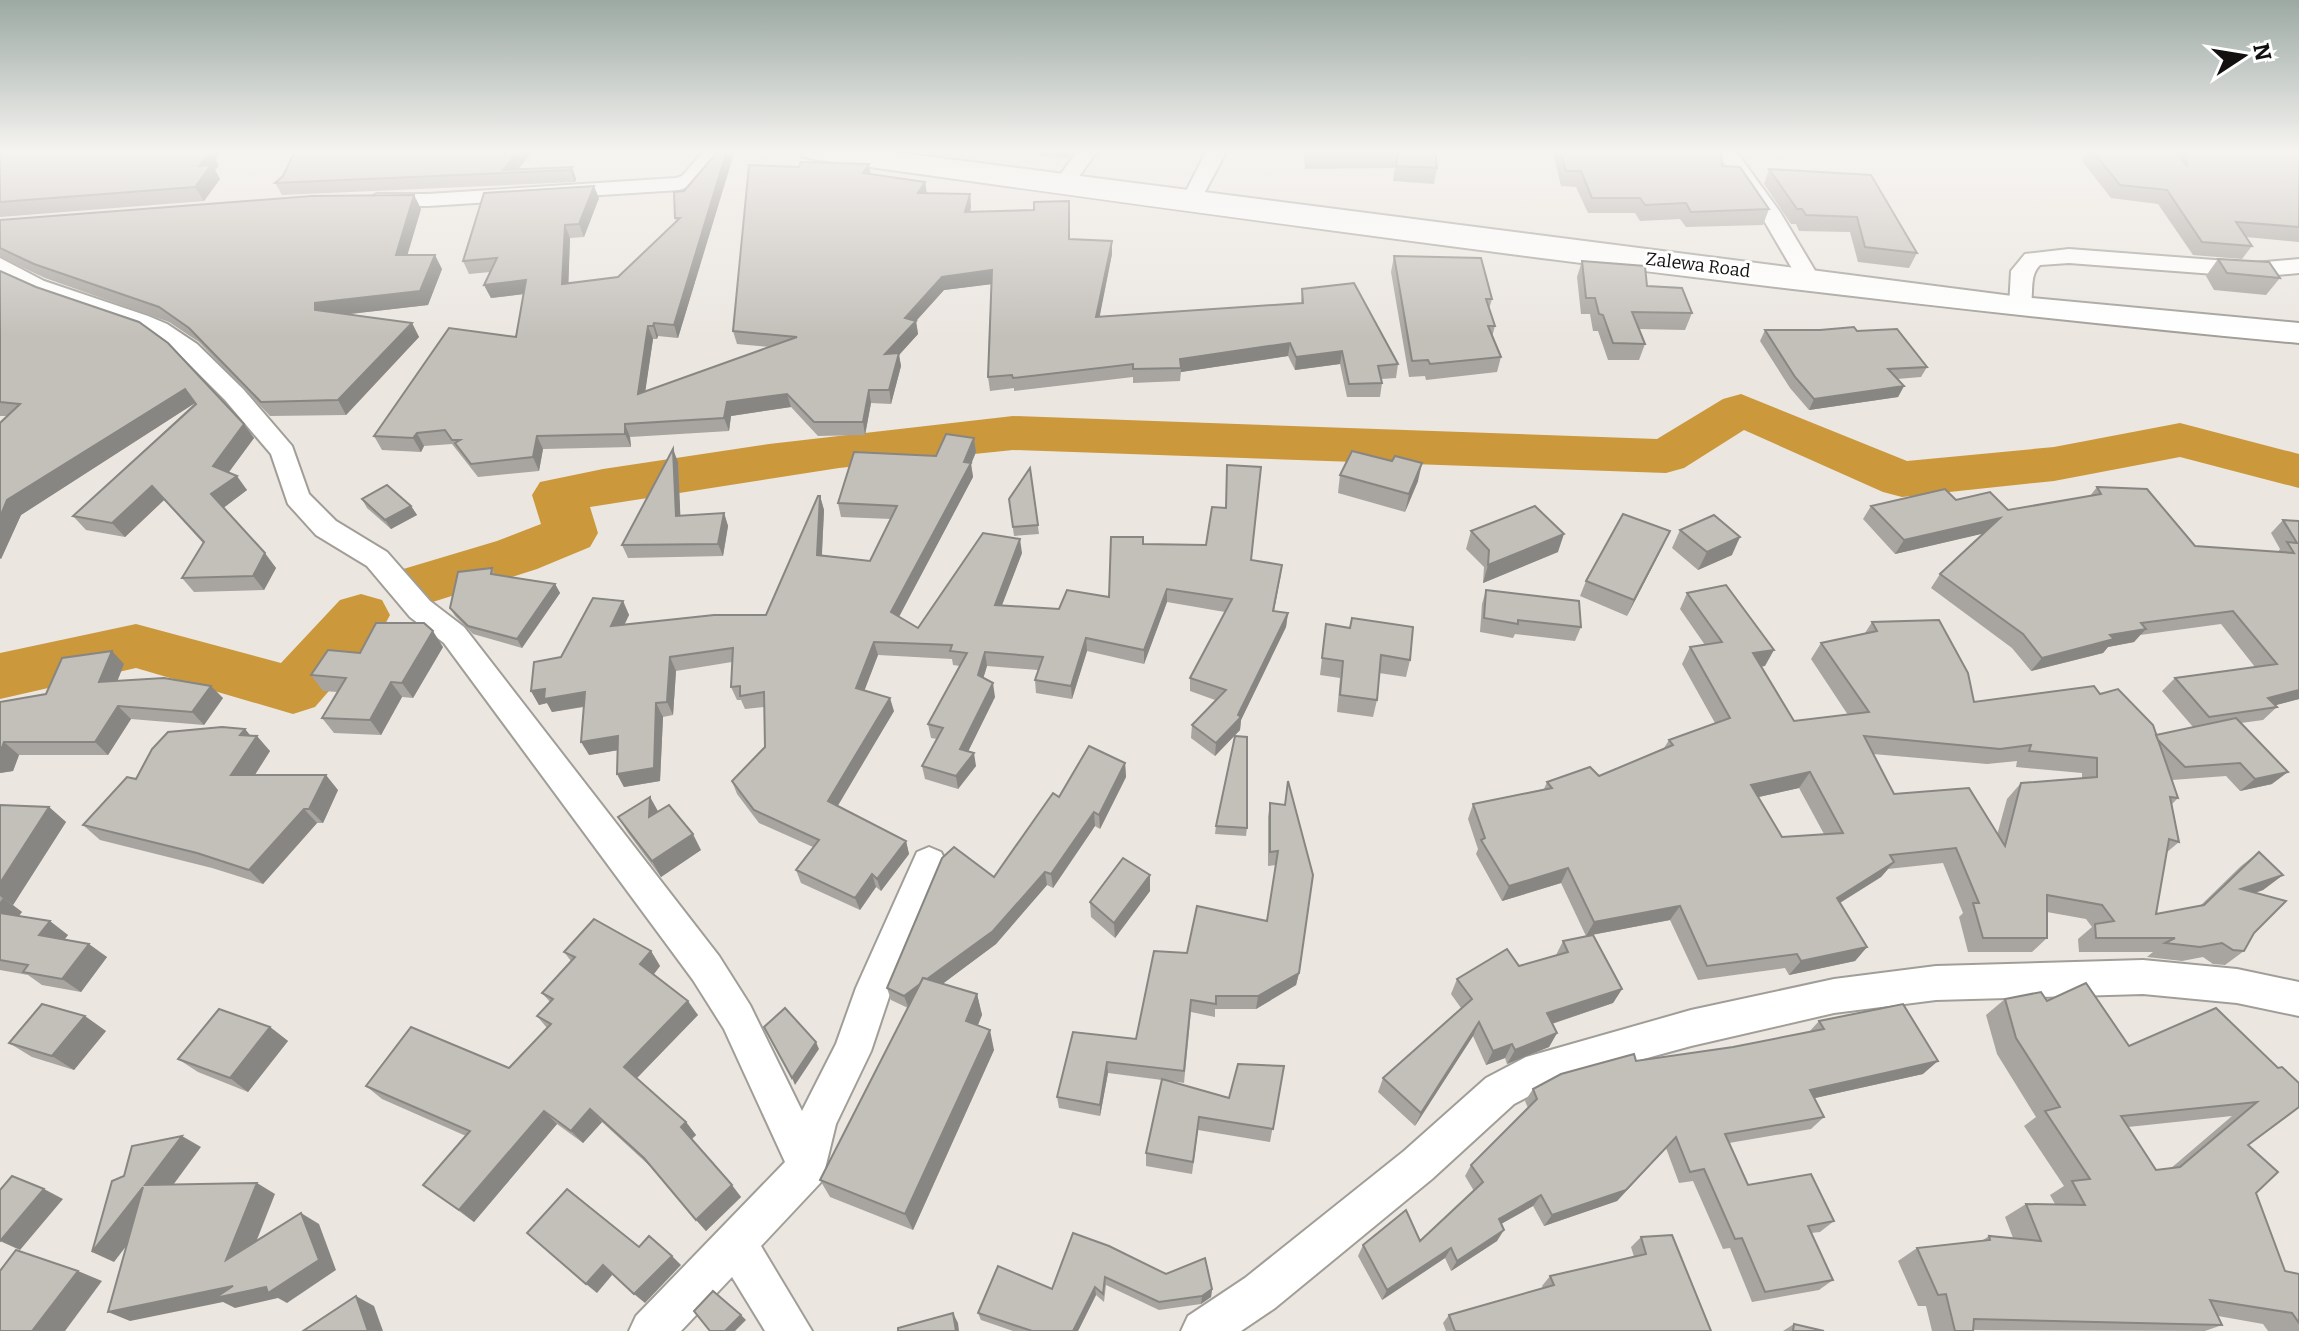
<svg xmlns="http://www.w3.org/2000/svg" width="2299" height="1331" font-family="Bitter,serif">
<rect width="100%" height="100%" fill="#ebe6e0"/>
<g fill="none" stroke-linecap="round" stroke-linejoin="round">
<!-- river -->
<g fill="#cb983c" fill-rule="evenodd">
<polygon points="1741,394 1907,461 2054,447 2180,423 2299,454 2299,488 2180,457 2054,481 1902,497 1883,492 1744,430 1684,468 1666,473 1013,450 839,468 590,507 598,533 590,547 537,569 420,606 400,600 392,585 400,570 497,541 541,524 532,495 540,482 603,469 769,444 1013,416 1657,439 1723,399"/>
<polygon points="361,594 382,600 390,615 382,630 315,707 293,714 136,668 0,699 0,653 136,624 281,663 340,600"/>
</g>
<defs>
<g id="minor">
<polygon points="705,150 726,150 696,184 679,190 428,206 377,206 367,200 377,194 428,194 676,178 682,176"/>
<polygon points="1078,150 1098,150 1070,189 1056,189 1053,185"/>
<polygon points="1207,150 1227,150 1198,205 1184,205 1181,201"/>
<polygon points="1715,150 1735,150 1780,212 1820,279 1817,284 1801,284 1759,212"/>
<path d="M2069,249L2254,263L2299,259V273L2254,277L2069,263L2040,265C2027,278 2036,297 2028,312H2012L2009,307L2011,271L2025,254Z"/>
<polygon points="0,258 44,281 148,316 167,324 197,344 243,389 292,446 309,494 336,521 387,552 430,601 464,627 719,956 750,1005 802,1111 836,1044 856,988 917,852 929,847 941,852 946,862 892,988 871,1051 836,1124 822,1181 761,1246 812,1331 765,1331 732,1277 681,1331 629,1331 636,1316 785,1162 724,1029 693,980 444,643 410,617 367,566 316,535 288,504 271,454 225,400 180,355 151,334 131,325 48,298 10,281 0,275"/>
<polygon points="2143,960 2237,969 2299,982 2299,1016 2237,1003 2143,994 1936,1000 1834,1013 1691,1046 1552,1084 1514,1104 1432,1179 1275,1308 1241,1331 1181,1331 1188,1316 1245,1278 1404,1151 1486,1078 1526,1057 1691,1010 1834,979 1936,966"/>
</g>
<path id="trunk" d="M798,150H878L2020,297L2299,323V343C1802,297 1306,228 812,159L802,156Z"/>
</defs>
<!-- minor casing -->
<use href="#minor" stroke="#a19e98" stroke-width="4"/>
<!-- trunk casing -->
<use href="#trunk" stroke="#a19e98" stroke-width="4"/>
<!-- minor -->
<use href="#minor" fill="#fff" fill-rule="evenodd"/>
<!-- trunk -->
<use href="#trunk" fill="#fff" fill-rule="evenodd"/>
</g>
<!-- wall -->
<g fill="#a8a49f" fill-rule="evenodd">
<polygon points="0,150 221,150 216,160 219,165 215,170 220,179 204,201 0,217"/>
<polygon points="298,150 534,150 518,169 572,167 576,179 575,182 282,195 275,183 283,176"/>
<polygon points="727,150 735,150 678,338 658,336 657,339 653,339 645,391 769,347 737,344 733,331 871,174 925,182 927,193 970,194 971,207 970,212 1034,210 1069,201 1070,239 1112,254 1099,317 1301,304 1302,289 1398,364 1396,378 1381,379 1382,383 1380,397 1347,397 1340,364 1295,370 1288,356 1181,372 1180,381 1133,383 1133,377 1014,391 1014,388 990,391 988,377 991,284 944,290 916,321 918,334 899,355 901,366 891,404 871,403 865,435 818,436 791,407 731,416 729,431 630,437 631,447 543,449 539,471 478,477 452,444 424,446 421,452 382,450 374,436 516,337 523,294 491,298 484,285 490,272 469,274 463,261 599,198 584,237 570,238 568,283 618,277 676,221 675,218 684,191"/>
<polygon points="995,150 1073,150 1068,159"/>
<polygon points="1303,150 1435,150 1437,168 1434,184 1393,181 1395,168 1305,169"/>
<polygon points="1553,150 1721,150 1722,166 1769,209 1763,225 1686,227 1680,219 1640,221 1635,213 1588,213 1576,187 1561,186 1553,153"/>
<polygon points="2088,150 2176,153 2176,150 2299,150 2299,242 2246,237 2252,246 2242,259 2193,255 2158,204 2111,198 2082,161"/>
<polygon points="1769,169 1871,175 1917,253 1909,268 1858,262 1850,232 1799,231 1796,224 1791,224 1764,184"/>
<polygon points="414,195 421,209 407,255 442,269 428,305 348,314 412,323 419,337 346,415 270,416 199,342 169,322 45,278 0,257 0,220"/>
<polygon points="1394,256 1492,299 1489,309 1495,326 1492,337 1501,357 1497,372 1426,380 1425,376 1409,377 1391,272"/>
<polygon points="2218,259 2280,278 2266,295 2214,290 2206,276"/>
<polygon points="1582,261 1647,286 1692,313 1685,330 1639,329 1645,344 1639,360 1608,360 1598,331 1593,331 1590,314 1581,314 1577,277"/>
<polygon points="0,271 244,424 254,438 229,472 247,490 223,508 276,568 264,590 194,592 182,578 203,543 164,500 125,537 86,530 73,516 195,403 21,515 1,559 0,558 0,423 7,416 0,416"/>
<polygon points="1765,330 1857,331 1927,367 1921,377 1897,379 1904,386 1898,397 1809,410 1790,388 1760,341"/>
<polygon points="974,438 976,452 971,464 973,477 899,617 918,628 1022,553 1002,605 1059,609 1109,597 1143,544 1282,565 1274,611 1288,613 1286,627 1241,720 1240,730 1215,756 1191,738 1192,725 1215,700 1190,691 1190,678 1225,612 1167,602 1144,664 1087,651 1072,699 1036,693 1035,680 1038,670 987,666 983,678 995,697 968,751 976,766 958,789 925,779 922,766 937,739 931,738 928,724 960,666 953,665 952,659 878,655 864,691 894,711 837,806 906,841 909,854 881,891 876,887 860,910 801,883 796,870 813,847 759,823 737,794 732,781 765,747 765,707 745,709 741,700 737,700 731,687 732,662 676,671 673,715 663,717 660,781 624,787 617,774 618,750 589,755 584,707 552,712 547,703 539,705 531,691 561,657 623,601 629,615 624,625 766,615 820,496 824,510 822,555 870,561 891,519 841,517 838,503"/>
<polygon points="678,462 680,516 724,513 728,526 723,556 628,558 622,545"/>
<polygon points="1030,468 1039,534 1014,536 1009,499"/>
<polygon points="1340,475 1418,481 1405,512 1338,493"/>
<path d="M2097,487L2195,546L2278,552L2280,549L2271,533L2283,520L2299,521V699L2275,705L2277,707L2263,720L2241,723L2272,784L2240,791L2226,776L2172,780L2178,798L2172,804L2179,842L2166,853L2156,914L2200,906L2241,866L2259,852L2283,875L2263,890L2255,893L2254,933L2244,951L2225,965L2213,964L2203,957L2182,961L2147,957L2153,952H2079L2078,939L2092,927L2086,919L2047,912V938L2032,952H1968L1959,917L1963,913L1943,863L1888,869L1881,877L1840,903L1867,947L1855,961L1789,975L1785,968L1698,980L1670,920L1586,936L1561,883L1502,901L1476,854L1478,849L1468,819L1473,804L1544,789L1547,782L1599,776L1664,748L1669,740L1715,723L1682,664L1690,647L1705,645L1680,609L1687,593L1765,666H1761L1794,721L1848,715L1811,659L1821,643L1865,633L1872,622L1974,702L2100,694L2156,735L2193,727L2162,691L2175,678L2255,667L2221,624L2140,635L2134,642L2108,647L2103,653L2031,671L2012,648L1931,588L1940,574L1984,533L1895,554L1863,519L1871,506L1956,500L2008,510L2090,496ZM1873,754L1987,764L2017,761L2016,767L2082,773V778L2021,783L2007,799L1997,835L1894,794ZM1799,788L1824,834L1782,837L1758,797Z"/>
<polygon points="362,499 411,506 417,515 391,529 367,508"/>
<polygon points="1680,530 1732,555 1698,570 1672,548"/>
<polygon points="1471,531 1558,552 1483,583 1484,567 1466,549"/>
<polygon points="1663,546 1627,616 1580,596 1586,581"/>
<polygon points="492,568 495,574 555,584 560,593 522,648 473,634 455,616 450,608"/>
<polygon points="1486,590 1581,627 1575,641 1515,634 1513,638 1480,632 1482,604"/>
<polygon points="1326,624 1410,660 1406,677 1379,673 1377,700 1373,717 1337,712 1340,678 1320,675"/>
<polygon points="443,647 413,698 402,697 381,735 334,733 322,718 338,692 323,691 311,675 360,653"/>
<polygon points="124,664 117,681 223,698 204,725 131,719 108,755 19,755 13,771 0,773 0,702 46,694"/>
<polygon points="245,729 250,736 270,751 255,775 338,790 323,823 317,823 263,884 212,868 100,840 83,825 136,779"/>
<polygon points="1125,763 1126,777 1100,829 1095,826 1053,888 1047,885 996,944 942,984 977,994 982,1015 978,1025 994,1050 913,1230 830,1197 820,1180 908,1008 891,1000 887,988 994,877 1059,797"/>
<polygon points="650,797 658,812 701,850 661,877 628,833 618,817"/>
<polygon points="1270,803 1299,973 1296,985 1256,1009 1215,1009 1215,1017 1191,1012 1184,1083 1171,1081 1229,1098 1284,1066 1270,1142 1198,1130 1192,1174 1146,1166 1146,1153 1162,1080 1108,1073 1100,1116 1059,1108 1057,1097 1136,1039 1187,953 1267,921 1276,865 1268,866 1268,817"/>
<polygon points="0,805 49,807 66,822 13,905 22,912 19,916 68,935 64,940 107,957 81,992 42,985 28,975 0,970"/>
<polygon points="1216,826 1247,828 1246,836 1215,834"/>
<polygon points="1150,891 1115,938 1091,917 1090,902"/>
<polygon points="1563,941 1622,989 1613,1003 1552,1024 1557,1033 1549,1047 1507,1064 1505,1058 1486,1065 1473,1036 1415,1126 1378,1092 1383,1078 1461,1008 1451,994 1457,979 1519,966 1556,955"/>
<polygon points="651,951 660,966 654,974 698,1015 637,1078 686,1122 696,1135 691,1139 741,1197 706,1231 653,1169 602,1122 583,1143 557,1124 474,1222 423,1185 466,1136 382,1099 366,1086 509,1068 547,1028 537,1016 550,1002 542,993 571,961 564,952"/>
<path d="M2005,999L2047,1001L2129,1046L2278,1068L2248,1145L2256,1193L2285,1271L2299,1274V1331H2268L2263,1324L2218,1316L2222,1325L2205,1331L1974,1330L1973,1331H1932L1926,1306H1918L1898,1261L1917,1248L1980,1242L1989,1236L2013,1238L2005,1217L2026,1204H2055L2050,1195L2064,1186L2024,1126L2036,1117L1997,1054L1986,1015ZM2232,1116L2170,1169L2156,1170L2128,1127Z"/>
<polygon points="1819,1021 1923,1074 1815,1098 1824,1117 1811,1129 1729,1143 1748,1185 1834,1221 1820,1232 1811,1233 1833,1280 1819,1290 1752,1302 1730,1248 1723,1249 1693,1181 1679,1183 1666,1148 1617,1201 1544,1226 1533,1206 1501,1224 1497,1241 1451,1271 1445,1258 1382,1300 1358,1256 1363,1245 1420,1241 1474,1191 1465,1176 1471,1165 1528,1108 1525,1101 1533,1089 1636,1061 1733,1047 1809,1032"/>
<polygon points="270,1027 288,1041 248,1092 198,1072 178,1059"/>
<polygon points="106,1031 74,1070 32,1057 9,1043"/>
<polygon points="1073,1233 1166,1274 1212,1289 1211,1297 1201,1304 1159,1310 1106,1285 1104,1302 1096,1295 1078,1331 1013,1331 981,1320 978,1313 1052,1289"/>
<polygon points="1641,1237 1711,1331 1446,1331 1443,1323 1449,1315 1543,1288 1542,1286 1550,1276 1634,1257 1631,1247"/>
<polygon points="1794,1324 1824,1331 1783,1331"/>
</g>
<!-- shaded-wall -->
<g fill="#888682">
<polygon points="205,150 221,150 216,160 219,165 215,170 220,179 204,201 195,187 199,166"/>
<polygon points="519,150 534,150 515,173 503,170"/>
<polygon points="727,150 735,150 678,338 674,325"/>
<polygon points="1067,150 1073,150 1068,159"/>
<polygon points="869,164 871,176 863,173"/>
<polygon points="572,167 576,179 575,182 570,170"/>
<polygon points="925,182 927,195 918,193"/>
<polygon points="594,186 599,198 584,237 579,224"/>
<polygon points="970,194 971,207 967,225 965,212"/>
<polygon points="414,195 421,209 403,270 396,255"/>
<polygon points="565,225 570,238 568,297 562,284"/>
<polygon points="1112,241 1112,254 1097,330 1096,317"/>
<polygon points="435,255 442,269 428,305 324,317 315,310 315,303"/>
<polygon points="992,270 993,284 944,290 916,321 918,334 899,355 901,366 891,404 885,354 905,318 942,277"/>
<polygon points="526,280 532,293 491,298 484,285"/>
<polygon points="412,323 419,337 346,415 338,400"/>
<polygon points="654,323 658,336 657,339 653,326"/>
<polygon points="648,326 653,339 643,407 638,394"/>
<polygon points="1290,343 1288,356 1181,372 1180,359"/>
<polygon points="1342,351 1340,364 1295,370 1296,357"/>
<polygon points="1904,386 1898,397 1809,410 1814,399"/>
<polygon points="185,389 195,403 21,515 1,559 0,558 0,517 7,500"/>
<polygon points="869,390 871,403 865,435 863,422"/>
<polygon points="787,394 791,407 731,416 729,431 724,418 727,402"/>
<polygon points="244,424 254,438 223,480 213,466"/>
<polygon points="625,424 630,437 631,447 625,434"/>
<polygon points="417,433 424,446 421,452 413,438"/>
<polygon points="537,436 543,449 539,471 533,457"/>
<polygon points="974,438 976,452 971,464 973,477 894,626 891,612"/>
<polygon points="673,449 678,462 681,529 676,516"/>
<polygon points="1422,463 1418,481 1405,512 1409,494"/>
<polygon points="237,476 247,490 222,509 211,494"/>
<polygon points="152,486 164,500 125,537 112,523"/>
<polygon points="820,496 824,510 821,569 817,555"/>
<polygon points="411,506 417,515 391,529 385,520"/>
<polygon points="724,513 728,526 723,556 718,544"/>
<polygon points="2000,518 1990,532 1895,554 1904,540"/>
<polygon points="1670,531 1663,546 1627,616 1634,600"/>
<polygon points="1564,534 1558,552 1483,583 1488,565"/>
<polygon points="1740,537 1732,555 1698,570 1707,552"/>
<polygon points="1020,539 1022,553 997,618 995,605"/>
<polygon points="265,553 276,568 264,590 253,576"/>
<polygon points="1282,565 1280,579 1271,625 1273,611"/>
<polygon points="555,584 560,593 522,648 517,639"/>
<polygon points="1167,589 1167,602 1144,664 1144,650"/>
<polygon points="623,601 629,615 617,640 611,626"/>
<polygon points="1288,613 1286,627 1241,720 1240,730 1215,756 1216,743 1238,715"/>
<polygon points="2146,629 2134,642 2108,647 2103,653 2031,671 2042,658 2110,635"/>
<polygon points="433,631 443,647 413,698 402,683"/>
<polygon points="1086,638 1087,651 1072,699 1071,686"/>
<polygon points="874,642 878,655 860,702 856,688"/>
<polygon points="1774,650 1765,666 1744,670 1753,653"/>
<polygon points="112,651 124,664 112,695 99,682"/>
<polygon points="985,652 987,666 980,689 978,675"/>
<polygon points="670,657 676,671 673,715 667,702"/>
<polygon points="391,682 402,697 381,735 370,720"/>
<polygon points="993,683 995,697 963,762 960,749"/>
<polygon points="211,686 223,698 204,725 192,712"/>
<polygon points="545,689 585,692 592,705 552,712 547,703 539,705 531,691"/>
<polygon points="2299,690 2299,699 2261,709 2268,698"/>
<polygon points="890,698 894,711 833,814 828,801"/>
<polygon points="656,703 663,717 660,781 624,787 617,774"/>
<polygon points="118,706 131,719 108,755 95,742"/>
<polygon points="245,729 254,740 257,736 270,751 245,790 231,775 240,735"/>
<polygon points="618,736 625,749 589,755 581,742"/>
<polygon points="4,742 19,755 13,771 0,773 0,753"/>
<polygon points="974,753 976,766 958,789 956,776"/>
<polygon points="1125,763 1126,777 1100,829 1099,815"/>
<polygon points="1810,772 1799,788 1741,801 1751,785"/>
<polygon points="2288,772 2272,784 2240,791 2255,779"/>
<polygon points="326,775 338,790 323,823 309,809"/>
<polygon points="650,797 659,813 649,817"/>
<polygon points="49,807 66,822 13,905 0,896 0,883"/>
<polygon points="304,809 317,823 263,884 249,870"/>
<polygon points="1094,812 1095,826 1053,888 1051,874"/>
<polygon points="693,834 701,850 661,877 652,861"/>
<polygon points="906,841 909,854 881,891 877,879"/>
<polygon points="1894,862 1881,877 1825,912 1837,898"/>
<polygon points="1568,868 1561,883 1502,901 1509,886"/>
<polygon points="1045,872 1047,885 996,944 909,1009 904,996"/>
<polygon points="872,874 876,887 860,910 855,898"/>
<polygon points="1150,875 1150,891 1115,938 1114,923"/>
<polygon points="2283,875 2263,890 2223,903 2241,889"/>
<polygon points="3,898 22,912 11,925 0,917 0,902"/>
<polygon points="1680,906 1670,920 1586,936 1594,922"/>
<polygon points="50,921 68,935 57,949 39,935"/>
<polygon points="89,944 107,957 81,992 62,979"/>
<polygon points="1867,947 1855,961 1789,975 1801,961"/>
<polygon points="651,951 660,966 650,979 640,964"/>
<polygon points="1299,973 1296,985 1256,1009 1258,996"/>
<polygon points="1622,989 1613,1003 1539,1028 1547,1013"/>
<polygon points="977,994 982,1015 971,1041 966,1021"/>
<polygon points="688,1001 698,1015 634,1081 624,1067"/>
<polygon points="85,1016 106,1031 74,1070 52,1056"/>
<polygon points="1479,1022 1473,1036 1415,1126 1421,1113"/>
<polygon points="270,1027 288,1041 248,1092 230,1078"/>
<polygon points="990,1030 994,1050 913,1230 905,1214"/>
<polygon points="1557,1033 1549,1047 1507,1064 1515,1050"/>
<polygon points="816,1042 819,1049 795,1085 792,1078"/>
<polygon points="1512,1044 1505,1058 1486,1065 1493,1051"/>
<polygon points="1938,1061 1923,1074 1797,1102 1810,1090"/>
<polygon points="1107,1062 1108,1073 1100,1116 1100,1105"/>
<polygon points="590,1109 602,1122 583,1143 571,1131"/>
<polygon points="544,1111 557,1124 474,1222 459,1210"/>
<polygon points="686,1122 696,1135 691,1140 681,1127"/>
<polygon points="182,1136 201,1147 165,1196 145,1185"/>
<polygon points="1666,1148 1617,1201 1544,1226 1552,1215"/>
<polygon points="257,1183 275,1194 245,1270 226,1260"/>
<polygon points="732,1185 741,1197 706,1231 696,1220"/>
<polygon points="143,1187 163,1198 114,1262 92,1252"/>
<polygon points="44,1189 63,1199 20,1250 0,1241"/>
<polygon points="1541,1195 1533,1206 1492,1229 1499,1219"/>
<polygon points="301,1213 319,1224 336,1270 287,1303 278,1298 235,1308 223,1302 130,1321 108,1312 319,1260"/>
<polygon points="1504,1230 1497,1241 1451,1271 1457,1261"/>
<polygon points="1451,1248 1445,1258 1382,1300 1387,1290"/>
<polygon points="672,1256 681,1265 645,1303 634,1294"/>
<polygon points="603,1265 613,1274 597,1293 586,1284"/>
<polygon points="78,1271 102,1281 65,1331 32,1331"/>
<polygon points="1095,1287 1096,1295 1078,1331 1073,1331"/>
<polygon points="1212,1289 1211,1297 1201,1304 1202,1296"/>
<polygon points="356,1296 374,1306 383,1331 368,1331"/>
<polygon points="953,1313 958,1323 959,1331 956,1331"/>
<polygon points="741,1315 746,1320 735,1331 725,1331"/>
</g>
<!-- building -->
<g fill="#c3bfb9" stroke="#888682" stroke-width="2" fill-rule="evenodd">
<polygon points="0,150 205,150 205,151 211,151 199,166 211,165 195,187 0,202"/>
<polygon points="298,150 519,150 503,170 572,167 570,170 275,183 283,176 292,157"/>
<polygon points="719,150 727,150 674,325 654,323 653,326 648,326 638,394 797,337 733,331 749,165 799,167 801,162 869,164 863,173 925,182 918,193 970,194 965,212 1034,210 1034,202 1069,201 1069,239 1112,241 1096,317 1303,303 1302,289 1354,283 1398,364 1378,366 1382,383 1349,384 1342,351 1296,357 1290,343 1180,359 1181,368 1133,369 1133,364 1013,378 1012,375 988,377 992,270 942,277 905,318 916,321 885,354 899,353 889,390 869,390 863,422 814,422 787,394 727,402 724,418 625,424 625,434 537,436 533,457 471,464 455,443 460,440 452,440 445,430 417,433 413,438 374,436 449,328 516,337 526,280 484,285 497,258 463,261 484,193 594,186 579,224 565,225 562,284 618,277 680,218 675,218 674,192 684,191"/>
<polygon points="1306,150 1435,150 1437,168 1396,166 1398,153 1307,153"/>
<polygon points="1560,150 1721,150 1722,166 1740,167 1769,209 1691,212 1686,203 1645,205 1640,198 1592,198 1581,171 1566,171"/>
<polygon points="2092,150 2174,150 2187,166 2186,150 2299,150 2299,227 2236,222 2252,246 2202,242 2167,190 2120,185"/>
<polygon points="1769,169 1871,175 1917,253 1865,247 1857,217 1806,215 1802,209 1797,209"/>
<polygon points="414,195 396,255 435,255 420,291 315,303 315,310 412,323 338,400 261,402 189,328 159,307 34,264 0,248 0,220 312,196"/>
<polygon points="1394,256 1481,258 1492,299 1486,299 1495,326 1488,326 1501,357 1430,364 1428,360 1412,361"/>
<polygon points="2218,259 2269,262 2280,278 2227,273"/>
<polygon points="1582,261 1645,266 1647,286 1682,288 1692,313 1632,312 1645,344 1613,343 1603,315 1599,314 1595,298 1586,298"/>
<polygon points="0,271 36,287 139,322 168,343 244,424 213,466 237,476 211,494 265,553 253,576 182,578 204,542 152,486 112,523 73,516 196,404 185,389 7,500 0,517 0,423 20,404 0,402"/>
<polygon points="1854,327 1857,331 1897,329 1927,367 1888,369 1904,386 1814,399 1795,377 1765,330 1820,330"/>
<polygon points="946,434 974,438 964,462 971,463 891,612 918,628 983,533 1020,539 995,605 1059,609 1067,590 1109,597 1111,537 1143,537 1143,544 1206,545 1212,507 1226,508 1227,465 1261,467 1251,560 1282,565 1273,611 1288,613 1238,715 1241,717 1216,743 1192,725 1226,690 1190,678 1232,599 1167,589 1144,650 1086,638 1071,686 1035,680 1043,657 985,652 978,675 993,683 960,749 974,753 956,776 922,766 943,728 928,724 967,653 950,651 952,645 874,642 856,688 890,698 828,801 906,841 877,879 872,874 855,898 796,870 819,840 754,810 732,781 765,747 764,692 740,696 740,686 731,687 733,648 670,657 667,702 656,703 654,768 617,774 618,736 581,742 585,692 544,699 545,689 531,691 534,662 561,657 593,598 623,601 611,626 714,615 766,615 818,496 820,496 817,555 870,561 897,506 838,503 854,452 936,456"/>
<polygon points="673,449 676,516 724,513 718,544 622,545"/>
<polygon points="1352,451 1392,461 1395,456 1422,463 1409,494 1340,475"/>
<polygon points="1030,468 1038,525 1013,527 1009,499"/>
<polygon points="387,485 411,506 385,520 362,499"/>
<polygon points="2097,487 2147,489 2195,546 2294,553 2287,542 2297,543 2283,520 2299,521 2299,690 2268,698 2277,707 2209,717 2175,678 2277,664 2233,611 2141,623 2146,629 2110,635 2114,639 2042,658 2023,634 1940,574 2000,518 1904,540 1871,506 1945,489 1956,500 1990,492 2008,510 2101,494"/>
<polygon points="1535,506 1564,534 1488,565 1489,550 1471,531"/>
<polygon points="1623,514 1670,531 1634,600 1586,581"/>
<polygon points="1714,515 1740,537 1707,552 1680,530"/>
<polygon points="492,568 491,574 555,584 517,639 468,626 450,608 458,572"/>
<path d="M1726,585L1774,650L1753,653L1794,721L1869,712L1821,643L1877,631L1872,622L1939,620L1968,673L1974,702L2094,686L2100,694L2118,689L2153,725L2178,798L2170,797L2179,842L2169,839L2156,914L2204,905L2259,852L2283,875L2241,889L2286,901L2254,933L2244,951L2233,950L2222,943L2200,947L2165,943L2175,938H2096L2095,924L2114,921L2102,905L2047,895V938H1983L1973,903H1979L1956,848L1890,855L1894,862L1837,898L1867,947L1801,961L1797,954L1707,966L1680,906L1594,922L1568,868L1509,886L1481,840L1485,838L1473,804L1552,788L1547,782L1590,767L1599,776L1673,745L1669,740L1730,718L1690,647L1722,642L1687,593ZM1864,736L2000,749L2031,745L2029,751L2097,758V777L2021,783L2005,846L1969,788L1894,794ZM1810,772L1843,833L1782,837L1751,785Z"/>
<polygon points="1486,590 1579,601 1581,627 1518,620 1518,624 1484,618"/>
<polygon points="1352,618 1413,627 1410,660 1381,655 1377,700 1340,695 1343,661 1322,658 1326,624 1350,628"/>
<polygon points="376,623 424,623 433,631 402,683 391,682 370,720 322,718 346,678 311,675 328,650 360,653"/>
<polygon points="112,651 99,682 164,678 211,686 192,712 118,706 95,742 4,742 0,753 0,702 46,694 62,658"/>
<polygon points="2236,718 2288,772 2255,779 2240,763 2185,767 2158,740 2156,735"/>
<polygon points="222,727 245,729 240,735 257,736 231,775 326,775 309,809 304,809 249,870 197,853 83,825 127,777 136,779 152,749 168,732"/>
<polygon points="1235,736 1247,737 1247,828 1216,826"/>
<polygon points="1089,746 1125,763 1099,815 1094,812 1051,874 1045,872 993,931 927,979 923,978 920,984 904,996 887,988 942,858 954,847 994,877 1053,793 1059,797"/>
<polygon points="1288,781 1313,875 1299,973 1258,996 1216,996 1216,1004 1191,1000 1184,1071 1107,1062 1100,1105 1057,1097 1073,1032 1136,1039 1154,951 1187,953 1197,906 1267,921 1278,851 1270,852 1270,803 1285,805"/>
<polygon points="650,797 649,817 669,805 693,834 652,861 618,817"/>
<polygon points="0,805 49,807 0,883"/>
<polygon points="1123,858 1150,875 1114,923 1090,902"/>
<polygon points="0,913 50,921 39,935 89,944 62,979 23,972 28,965 0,960"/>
<polygon points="594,919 651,951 640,964 688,1001 624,1067 686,1122 681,1127 732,1185 696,1220 644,1158 590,1109 571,1131 544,1111 459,1210 423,1185 470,1131 366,1086 411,1027 509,1068 551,1024 537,1016 553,999 542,993 575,957 564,952"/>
<polygon points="1593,935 1622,989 1547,1013 1557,1033 1515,1050 1512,1044 1493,1051 1479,1022 1421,1113 1383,1078 1472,999 1457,979 1507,949 1519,966 1568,952 1563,941"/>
<polygon points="923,978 977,994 966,1021 990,1030 905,1214 820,1180"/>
<path d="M2086,983L2129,1046L2216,1008L2278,1068L2282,1067L2299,1083V1107L2248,1145L2278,1172L2256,1193L2285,1271L2299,1274V1323L2292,1313L2210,1300L2222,1325L1974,1319L1973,1331H1955L1946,1294L1938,1295L1917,1248L1990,1240L1989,1236L2041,1241L2026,1204L2085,1205L2072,1181L2090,1179L2045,1111L2060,1107L2016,1038L2005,999L2041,992L2047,1001ZM2257,1102L2180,1167L2156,1170L2121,1116Z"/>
<polygon points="42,1004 85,1016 52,1056 9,1043"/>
<polygon points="1903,1004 1938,1061 1810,1090 1824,1117 1725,1134 1748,1185 1811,1174 1834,1221 1808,1226 1833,1280 1765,1292 1742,1238 1735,1239 1704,1169 1690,1172 1676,1137 1626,1190 1552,1215 1541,1195 1499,1219 1504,1230 1457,1261 1451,1248 1387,1290 1363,1245 1406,1210 1420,1241 1483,1182 1471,1165 1537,1099 1533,1089 1561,1074 1634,1054 1636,1061 1733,1047 1824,1029 1819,1021"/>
<polygon points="785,1008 816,1042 792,1078 764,1027"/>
<polygon points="219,1009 270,1027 230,1078 178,1059"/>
<polygon points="1238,1064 1284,1066 1273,1129 1199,1117 1193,1162 1146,1153 1162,1079 1229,1098"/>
<polygon points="182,1136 145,1185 257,1183 226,1260 301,1213 319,1260 268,1293 266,1287 215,1298 233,1286 108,1312 143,1187 92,1252 112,1181 124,1176 132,1146"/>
<polygon points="12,1176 44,1189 0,1241 0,1190"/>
<polygon points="567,1189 639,1247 649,1236 672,1256 634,1294 603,1265 586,1284 527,1233"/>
<polygon points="1073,1233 1109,1246 1166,1274 1205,1258 1212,1289 1202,1296 1159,1302 1105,1277 1103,1294 1095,1287 1073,1331 1032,1331 978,1313 998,1266 1052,1289"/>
<polygon points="1672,1235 1711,1331 1455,1331 1449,1315 1554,1285 1550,1276 1646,1254 1641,1237"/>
<polygon points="16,1250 78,1271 32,1331 0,1331 0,1271"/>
<polygon points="713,1291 741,1315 725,1331 710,1331 694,1311"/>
<polygon points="356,1296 368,1331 303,1331"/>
<polygon points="953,1313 956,1331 898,1331 898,1328"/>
<polygon points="1794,1324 1824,1331 1793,1331"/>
</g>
<!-- sky -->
<linearGradient id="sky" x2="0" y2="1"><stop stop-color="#9ca9a3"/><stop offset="0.45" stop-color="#f6f4f1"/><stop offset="1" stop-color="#f6f4f1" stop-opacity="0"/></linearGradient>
<rect width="2299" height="337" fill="url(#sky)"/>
<g text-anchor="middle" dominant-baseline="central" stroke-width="6" stroke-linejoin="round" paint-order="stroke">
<!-- far-street labels -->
<g font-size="18" fill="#12110f" stroke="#fff">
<text transform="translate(1698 265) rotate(7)">Zalewa Road</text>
</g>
</g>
<!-- north arrow -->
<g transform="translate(2243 56) rotate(78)" stroke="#ffffff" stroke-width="6" paint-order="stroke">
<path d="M0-6L14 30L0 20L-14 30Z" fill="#12110f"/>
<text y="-12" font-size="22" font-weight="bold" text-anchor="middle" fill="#12110f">N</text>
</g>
</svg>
